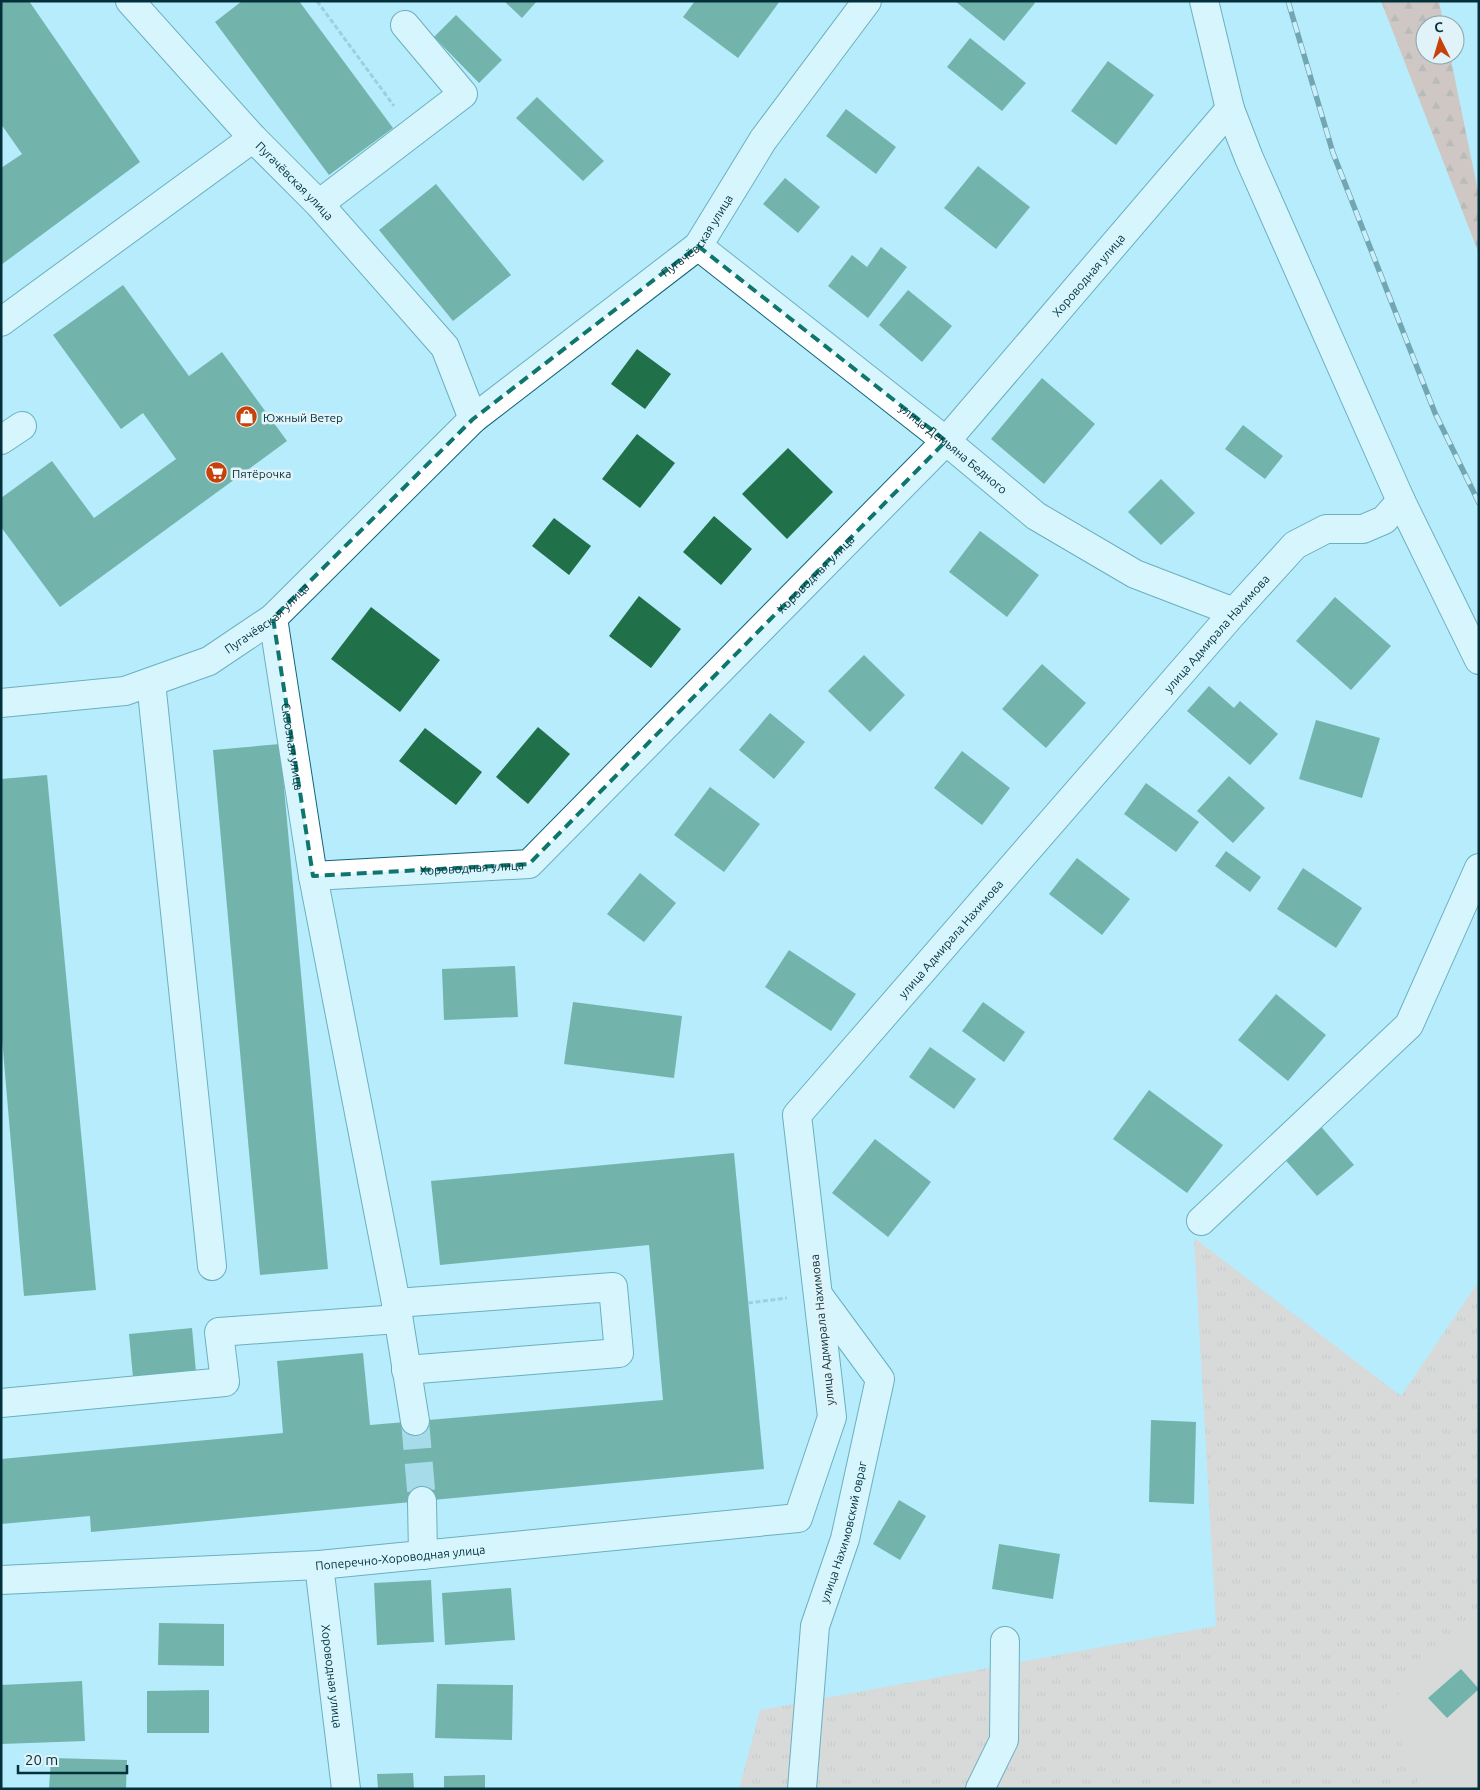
<svg xmlns="http://www.w3.org/2000/svg" width="1480" height="1790" font-family="Ubuntu,sans-serif">
<defs>
<pattern id="grass-tufts" width="24" height="20" patternUnits="userSpaceOnUse" patternTransform="scale(1.25)"><rect width="24" height="20" fill="#ffc3b0"/><path d="M3 7l-1-3M5 7V3M7 7l1-3M15 17l-1-3M17 17v-4M19 17l1-3" fill="none" stroke="#d9a898"/></pattern>
<pattern id="forest-firs" width="22" height="20" patternUnits="userSpaceOnUse" patternTransform="scale(1.25)"><rect width="22" height="20" fill="#eb9a81"/><path d="M5 1l3.5 6h-7zM16 11l3.5 6h-7z" fill="#bc7e6b"/></pattern>
</defs>
<rect width="100%" height="100%" fill="#b7ecfc"/>
<!-- grass -->
<polygon fill="url(#grass-tufts)" points="1194,1238 1401,1396 1479,1281 1479,1620 1465,1620 1420,1779 1411,1789 739,1789 760,1710 1216,1626"/>
<!-- forest -->
<polygon fill="url(#forest-firs)" points="1381,1 1439,1 1444,25 1425,25 1425,55 1450,55 1479,196 1479,254"/>
<!-- garden -->
<polygon fill="#ffc3b0" points="1465,1620 1479,1620 1479,1789 1411,1789 1420,1779 1384,1710"/>
<!-- building -->
<g fill="#20704a">
<polygon points="1,1 29,1 140,162 1,265 1,168 22,154 1,124"/>
<polygon points="242,1 299,1 393,128 329,175 215,22"/>
<polygon points="504,1 537,1 522,18"/>
<polygon points="695,1 780,1 738,58 683,17"/>
<polygon points="955,1 1033,1 1035,3 1004,41"/>
<polygon points="456,15 502,60 479,83 434,37"/>
<polygon points="970,38 1026,83 1002,111 947,67"/>
<polygon points="1108,61 1154,95 1116,145 1071,111"/>
<polygon points="537,97 604,161 583,181 516,118"/>
<polygon points="846,109 896,147 876,174 826,136"/>
<polygon points="978,166 1030,207 996,249 944,208"/>
<polygon points="785,178 820,207 798,233 763,204"/>
<polygon points="436,184 511,275 453,321 379,230"/>
<polygon points="881,247 907,267 868,318 828,286 852,255 867,267"/>
<polygon points="123,285 189,376 222,352 287,441 60,607 1,527 1,498 52,461 94,518 176,459 143,413 121,429 53,335"/>
<polygon points="908,290 952,326 922,362 879,325"/>
<polygon points="637,349 671,374 645,409 611,384"/>
<polygon points="1042,378 1095,424 1044,484 991,439"/>
<polygon points="1243,425 1283,456 1265,479 1225,449"/>
<polygon points="637,434 675,463 640,508 602,479"/>
<polygon points="788,448 833,492 787,539 742,494"/>
<polygon points="1161,479 1195,513 1161,545 1128,512"/>
<polygon points="714,516 752,549 721,585 683,552"/>
<polygon points="554,518 591,546 569,575 532,546"/>
<polygon points="980,531 1039,575 1007,617 949,572"/>
<polygon points="639,596 681,629 651,668 609,636"/>
<polygon points="1335,597 1391,646 1351,690 1296,641"/>
<polygon points="371,607 440,660 400,712 331,659"/>
<polygon points="864,655 905,695 870,732 828,691"/>
<polygon points="1042,664 1086,703 1046,748 1002,709"/>
<polygon points="1209,686 1234,708 1240,701 1278,734 1250,765 1187,711"/>
<polygon points="770,713 805,742 774,779 739,750"/>
<polygon points="1316,720 1380,738 1362,798 1299,779"/>
<polygon points="538,727 570,754 528,804 496,777"/>
<polygon points="425,728 482,772 456,805 399,761"/>
<polygon points="280,744 328,1269 260,1275 213,750"/>
<polygon points="962,751 1010,788 982,825 934,788"/>
<polygon points="47,775 96,1290 24,1296 1,1027 1,779"/>
<polygon points="1229,776 1265,808 1233,843 1197,811"/>
<polygon points="1146,783 1199,822 1176,852 1124,814"/>
<polygon points="710,787 760,824 724,872 674,835"/>
<polygon points="1226,851 1261,877 1250,892 1215,866"/>
<polygon points="1077,858 1130,899 1102,935 1049,894"/>
<polygon points="1303,868 1362,908 1336,948 1277,909"/>
<polygon points="640,873 676,903 644,942 607,914"/>
<polygon points="789,950 856,994 831,1031 765,987"/>
<polygon points="515,966 518,1017 444,1020 442,969"/>
<polygon points="1276,994 1326,1035 1288,1081 1238,1040"/>
<polygon points="573,1002 682,1016 674,1078 564,1064"/>
<polygon points="983,1002 1025,1032 1004,1062 962,1031"/>
<polygon points="930,1047 976,1079 954,1109 909,1077"/>
<polygon points="1149,1090 1223,1145 1187,1193 1113,1139"/>
<polygon points="1318,1123 1354,1165 1317,1196 1281,1155"/>
<polygon points="875,1139 931,1182 888,1237 832,1193"/>
<polygon points="734,1153 764,1469 91,1532 90,1516 1,1524 1,1459 283,1433 277,1361 363,1353 370,1425 663,1400 649,1245 440,1265 431,1181"/>
<polygon points="192,1328 196,1372 133,1378 129,1334"/>
<polygon points="1151,1420 1196,1422 1194,1504 1149,1502"/>
<polygon points="899,1500 926,1516 900,1560 873,1544"/>
<polygon points="999,1544 1060,1554 1053,1599 992,1589"/>
<polygon points="431,1580 434,1642 377,1645 374,1583"/>
<polygon points="511,1588 515,1640 445,1645 442,1593"/>
<polygon points="159,1623 224,1624 224,1666 158,1665"/>
<polygon points="1461,1669 1479,1689 1447,1718 1428,1698"/>
<polygon points="82,1681 85,1741 1,1744 1,1685"/>
<polygon points="437,1684 513,1685 512,1740 435,1738"/>
<polygon points="209,1690 209,1733 147,1733 147,1691"/>
<polygon points="51,1758 127,1760 126,1789 49,1789"/>
<polygon points="413,1773 414,1789 378,1789 377,1774"/>
<polygon points="485,1775 485,1789 444,1789 444,1776"/>
</g>
<g fill="none" stroke-linecap="round" stroke-linejoin="round">
<!-- minor-tunnel -->
<polyline stroke="#93c6d5" stroke-width="28" stroke-dasharray="28 14" stroke-linecap="butt" points="415,1421 422,1501"/>
<defs>
<g id="minor">
<path id="s1" d="M130,1L253,138L319,204L445,347L473,419"/>
<polyline points="1204,1 1230,109 1249,158 1401,501 1479,660"/>
<polyline points="319,204 463,94 405,25"/>
<path id="s2" d="M698,246L946,441L1036,516L1135,574L1234,612"/>
<polyline points="1,322 253,138"/>
<polyline points="1,440 22,426"/>
<path id="s3" d="M273,618L313,876L396,1303L415,1421"/>
<polyline points="151,682 212,1266"/>
<path id="s4" d="M1,703L125,691L209,661L273,618L473,419L698,246L763,140L867,1"/>
<path id="s5" d="M313,876L529,864L946,441L1230,109"/>
<polyline points="1201,1221 1409,1025 1479,868"/>
<polyline points="396,1303 613,1287 619,1353 406,1370"/>
<polyline points="1,1403 225,1382 219,1332 398,1319"/>
<polyline points="422,1501 423,1555"/>
<path id="s6" d="M319,1565L346,1789"/>
<path id="s7" d="M1,1580L319,1565L798,1518L832,1417L797,1115L1234,612L1295,545L1326,529H1363L1384,520L1401,501"/>
<path id="s8" d="M802,1789L815,1626L845,1539L880,1379L819,1296"/>
<polyline points="980,1789 1004,1740 1005,1641"/>
</g>
</defs>
<!-- minor casing -->
<use href="#minor" stroke="#116477" stroke-width="30"/>
<!-- path -->
<g stroke="#7badbb" stroke-width="3" stroke-dasharray="5 2.5" stroke-linecap="butt">
<polyline points="317,1 394,106"/>
<polyline points="748,1303 787,1298"/>
</g>
<!-- minor -->
<use href="#minor" stroke="#fff" stroke-width="28"/>
<defs>
<polyline id="rail" points="1288,1 1333,153 1435,413 1479,503"/>
</defs>
<!-- rail casing -->
<use href="#rail" stroke="#22515c" stroke-width="5.5"/>
<!-- rail -->
<use href="#rail" stroke="#e1f3f8" stroke-width="4" stroke-dasharray="11" stroke-linecap="butt"/>
</g>
<!-- marked area -->
<path d="M0 0H1480V1790H0ZM698,246L946,441L529,864L313,876L273,618L473,419Z" fill="#b7ecfc" fill-opacity=".55" fill-rule="evenodd"/>
<path fill="none" stroke="#0f766e" stroke-width="4" stroke-dasharray="10 6" stroke-linejoin="round" d="M698,246L946,441L529,864L313,876L273,618L473,419Z"/>
<!-- icons -->
<defs>
<symbol id="shop-disc" viewBox="-11 -11 22 22"><circle r="9.5" fill="#c84108" stroke="#e1f3f8"/><path d="M-5-2.5h2.3a2.7 3.5 0 0 1 5.4 0H5L5.5 6h-11ZM-1.5-2.5h3a1.5 2.3 0 0 0-3 0Z" fill="#fff"/></symbol>
<symbol id="supermarket-disc" viewBox="-11 -11 22 22"><circle r="9.5" fill="#c84108" stroke="#e1f3f8"/><path d="M-6-5.5h2.5l.6 2H6L4.5 2H-2.5L-4.4-4H-6ZM-1.5 3.2a1.3 1.3 0 1 0 .1 0ZM3 3.2a1.3 1.3 0 1 0 .1 0Z" fill="#fff"/></symbol>
</defs>
<g fill-rule="evenodd">
<use href="#shop-disc" x="234" y="404" width="25" height="25"/>
<use href="#supermarket-disc" x="204" y="460" width="25" height="25"/>
</g>
<g text-anchor="middle" dominant-baseline="central" stroke-width="5" stroke-linejoin="round" paint-order="stroke">
<!-- street labels -->
<g font-size="12" fill="#03303a" stroke="#e1f3f8">
<text stroke="none"><textPath href="#s1" startOffset="244">Пугачёвская улица</textPath></text>
<text stroke="none"><textPath href="#s4" startOffset="864">Пугачёвская улица</textPath></text>
<text stroke="none"><textPath href="#s5" startOffset="1029">Хороводная улица</textPath></text>
<text stroke="none"><textPath href="#s2" startOffset="326">улица Демьяна Бедного</textPath></text>
<text stroke="none"><textPath href="#s5" startOffset="624">Хороводная улица</textPath></text>
<text stroke="none"><textPath href="#s4" startOffset="286">Пугачёвская улица</textPath></text>
<text stroke="none"><textPath href="#s7" startOffset="1849">улица Адмирала Нахимова</textPath></text>
<text stroke="none"><textPath href="#s3" startOffset="130">Сквозная улица</textPath></text>
<text stroke="none"><textPath href="#s5" startOffset="159">Хороводная улица</textPath></text>
<text stroke="none"><textPath href="#s7" startOffset="1444">улица Адмирала Нахимова</textPath></text>
<text transform="translate(822 1330) rotate(-96)">улица Адмирала Нахимова</text>
<text stroke="none"><textPath href="#s8" startOffset="262">улица Нахимовский овраг</textPath></text>
<text stroke="none"><textPath href="#s7" startOffset="400">Поперечно-Хороводная улица</textPath></text>
<text stroke="none"><textPath href="#s6" startOffset="112">Хороводная улица</textPath></text>
</g>
<!-- poi labels -->
<g font-size="12" fill="#03303a" stroke="#e1f3f8" text-anchor="start">
<text x="263" y="417">Южный Ветер</text>
<text x="232" y="473">Пятёрочка</text>
</g>
</g>
<!-- border -->
<rect width="1480" height="1790" fill="none" stroke="#03303a" stroke-width="5"/>
<!-- north arrow -->
<g transform="translate(1440 40) rotate(355)"><circle r="24" fill="#e1f3f8" stroke="#88a5ac"/>
<path d="M0-4L9 19L0 12L-9 19Z" fill="#c84108"/>
<text y="-8" font-size="14" font-weight="bold" text-anchor="middle" fill="#03303a">С</text>
</g>
<!-- scale -->
<path d="M18 1765v8h109v-8" fill="none" stroke="#03303a" stroke-width="2.5"/>
<text x="25" y="1765" font-size="15" fill="#03303a" stroke="#e1f3f8" stroke-width="4" paint-order="stroke">20 m</text>
</svg>
